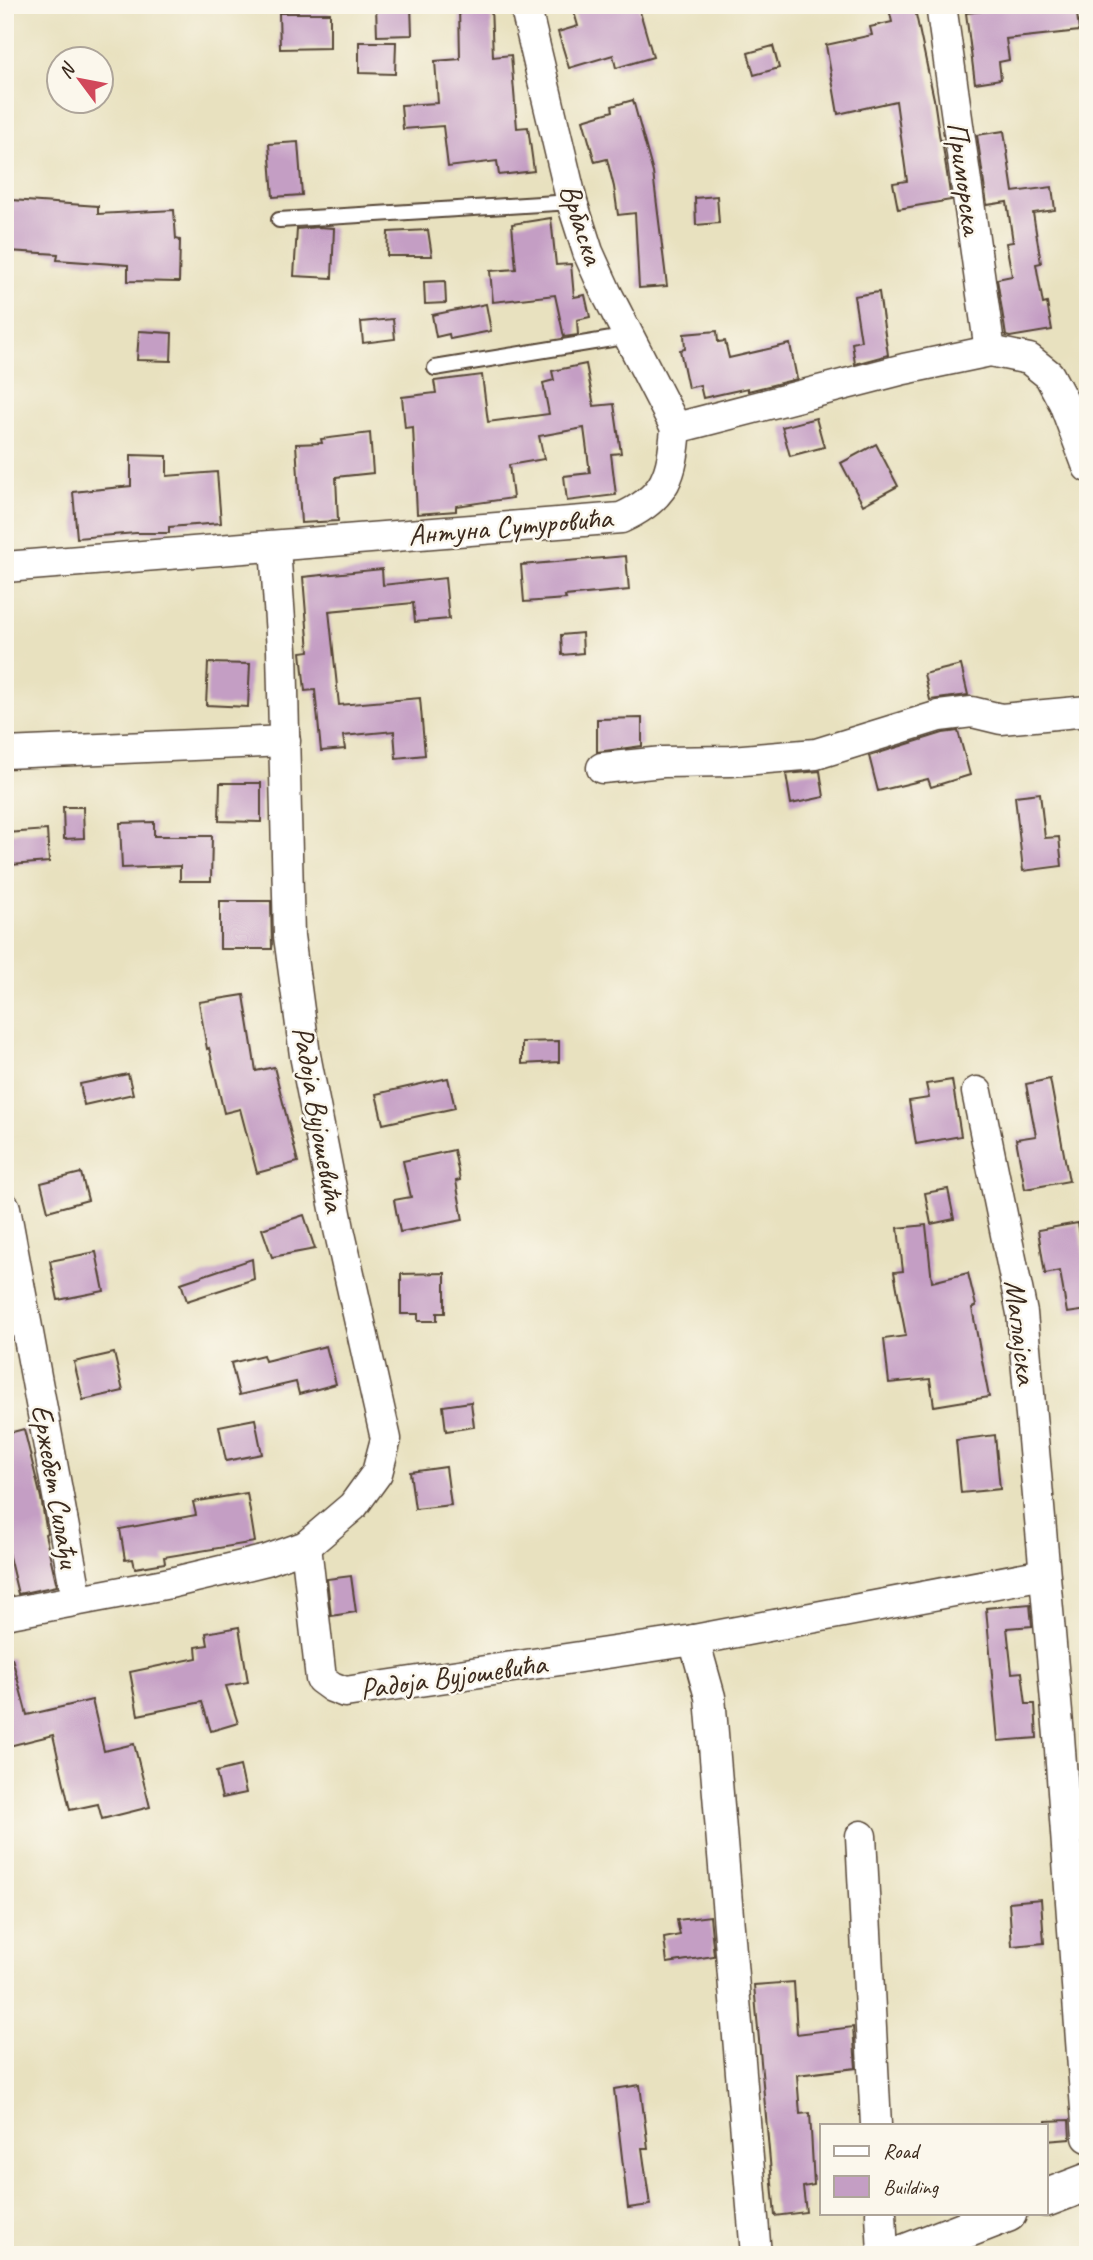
<svg xmlns="http://www.w3.org/2000/svg" width="1093" height="2260" font-family="Caveat,sans-serif">
<rect width="100%" height="100%" fill="#fbf7ec"/>
<filter id="ink" filterUnits="userSpaceOnUse"><feTurbulence type="fractalNoise" baseFrequency=".0143" numOctaves="2"/><feDisplacementMap in="SourceGraphic" scale="14" xChannelSelector="R" yChannelSelector="G"/><feConvolveMatrix kernelMatrix="1 2 1 2 8 2 1 2 1" color-interpolation-filters="sRGB"/></filter>
<filter id="wash" filterUnits="userSpaceOnUse"><feTurbulence type="fractalNoise" baseFrequency=".00686" numOctaves="4" result="noise"/><feDisplacementMap in="SourceGraphic" scale="28" xChannelSelector="R" yChannelSelector="G"/><feGaussianBlur stdDeviation="1.57" result="paint"/><feColorMatrix in="noise" values="0 0 0 0 0 0 0 0 0 0 0 0 0 0 0 0 0 1.4 0 .05"/><feComposite in="paint" operator="in"/></filter>
<g filter="url(#wash)">
<rect width="100%" height="100%" fill="#e8e1bf"/>
<g id="blocks">
<!-- building -->
<g fill="#c49ec4">
<polygon points="376,5 411,5 412,35 377,36"/>
<polygon points="459,5 491,5 493,57 511,55 517,128 528,127 534,171 499,175 497,161 448,167 443,126 403,129 401,105 438,103 435,61 460,59"/>
<polygon points="572,5 638,5 653,57 616,68 613,55 569,68 558,32 578,26"/>
<polygon points="888,5 914,5 934,99 940,140 942,140 951,200 898,209 893,183 907,181 896,101 838,114 826,45 872,35 870,27 892,22"/>
<polygon points="1033,5 1076,5 1079,31 1006,39 1009,60 999,62 1001,79 975,83 966,13"/>
<polygon points="279,13 330,13 330,48 280,49"/>
<polygon points="359,42 396,42 395,74 359,73"/>
<polygon points="773,46 779,68 754,75 748,53"/>
<polygon points="633,100 653,173 667,286 639,288 635,213 618,215 614,187 607,159 595,162 583,120 613,111 612,106"/>
<polygon points="1004,131 1013,192 1052,187 1055,210 1033,213 1041,263 1036,264 1043,304 1047,303 1052,330 1010,337 1006,336 997,279 1012,276 1006,243 1013,242 1007,202 987,205 977,135"/>
<polygon points="298,142 302,195 273,197 269,144"/>
<polygon points="717,196 719,223 696,225 695,198"/>
<polygon points="11,200 98,206 98,214 174,210 176,239 180,240 179,282 128,281 128,265 57,260 58,254 8,251"/>
<polygon points="551,218 556,265 571,264 574,297 585,295 590,317 577,320 578,335 564,337 555,295 493,302 490,271 516,269 512,224"/>
<polygon points="318,227 334,228 332,278 294,276 297,229"/>
<polygon points="428,230 432,256 387,256 388,232"/>
<polygon points="445,281 446,303 425,304 424,282"/>
<polygon points="879,292 888,355 855,364 852,343 861,341 854,296"/>
<polygon points="486,304 491,331 450,339 449,334 436,337 432,315"/>
<polygon points="393,319 395,339 363,343 361,322"/>
<polygon points="139,331 172,333 171,361 137,360"/>
<polygon points="717,331 718,342 725,341 729,358 790,344 797,379 748,391 748,388 703,398 700,385 688,388 680,350 685,349 684,334"/>
<polygon points="586,364 594,406 614,404 621,453 611,454 616,495 567,501 564,476 590,473 584,428 539,436 544,459 509,465 513,498 456,506 456,511 417,514 413,427 405,428 402,397 436,393 434,381 482,375 488,422 549,414 543,383 554,380 552,371"/>
<polygon points="816,418 824,447 790,456 782,427"/>
<polygon points="370,433 373,473 336,477 338,521 301,523 296,444 322,443 321,439"/>
<polygon points="876,444 898,486 863,505 841,463"/>
<polygon points="131,455 167,456 167,476 217,472 221,523 169,527 169,533 136,533 77,538 73,492 131,486"/>
<polygon points="626,556 629,590 565,596 566,599 524,602 521,565"/>
<polygon points="382,569 383,585 445,578 449,619 415,622 413,603 329,611 339,705 420,698 425,755 396,758 394,731 343,736 345,749 321,751 315,690 305,691 301,652 309,651 303,577"/>
<polygon points="582,633 583,653 562,655 561,635"/>
<polygon points="208,663 250,664 248,707 206,705"/>
<polygon points="961,665 968,695 930,700 924,674"/>
<polygon points="642,718 642,746 597,752 597,719"/>
<polygon points="958,731 970,775 931,787 928,779 878,791 869,756 943,733"/>
<polygon points="820,771 824,797 791,804 786,774"/>
<polygon points="220,783 261,783 261,822 219,821"/>
<polygon points="1040,793 1045,838 1059,837 1062,866 1023,871 1015,796"/>
<polygon points="63,807 83,807 84,838 64,839"/>
<polygon points="154,822 154,836 212,836 211,881 180,881 180,866 122,868 120,823"/>
<polygon points="47,830 49,862 10,865 7,833"/>
<polygon points="220,901 271,901 272,949 220,949"/>
<polygon points="244,995 256,1071 274,1067 298,1162 257,1173 240,1109 224,1113 209,1048 207,1049 199,1002"/>
<polygon points="559,1041 559,1062 522,1064 522,1042"/>
<polygon points="128,1074 133,1094 84,1105 80,1084"/>
<polygon points="448,1078 455,1108 383,1124 376,1094"/>
<polygon points="1050,1079 1069,1181 1025,1189 1016,1139 1036,1136 1026,1084"/>
<polygon points="952,1080 961,1136 916,1144 909,1101 929,1098 926,1084"/>
<polygon points="454,1150 460,1180 456,1181 463,1220 400,1232 394,1200 411,1197 403,1161"/>
<polygon points="81,1173 88,1200 48,1211 41,1183"/>
<polygon points="948,1189 954,1219 931,1224 925,1193"/>
<polygon points="304,1215 315,1249 272,1257 262,1229"/>
<polygon points="1078,1223 1088,1279 1088,1310 1067,1313 1060,1271 1045,1274 1038,1230"/>
<polygon points="926,1225 932,1282 968,1273 976,1306 972,1308 989,1397 934,1406 930,1379 889,1383 884,1339 906,1336 894,1272 903,1271 898,1228"/>
<polygon points="96,1252 104,1291 58,1300 50,1261"/>
<polygon points="252,1259 254,1279 187,1301 181,1283"/>
<polygon points="445,1273 445,1313 437,1313 437,1321 418,1321 418,1314 401,1314 401,1274"/>
<polygon points="326,1346 336,1384 299,1394 296,1382 239,1395 231,1363 263,1355 265,1361"/>
<polygon points="114,1353 123,1391 83,1400 74,1362"/>
<polygon points="471,1402 474,1427 446,1431 443,1406"/>
<polygon points="255,1419 262,1454 226,1461 219,1426"/>
<polygon points="24,1429 41,1498 47,1533 45,1534 57,1586 18,1594 5,1540 5,1434"/>
<polygon points="995,1435 1000,1489 961,1493 956,1440"/>
<polygon points="446,1467 451,1505 415,1509 410,1472"/>
<polygon points="247,1493 255,1542 164,1557 165,1563 135,1568 133,1559 125,1560 120,1529 196,1515 193,1502"/>
<polygon points="351,1576 356,1612 331,1616 327,1579"/>
<polygon points="1030,1604 1032,1626 1007,1628 1012,1673 1022,1672 1026,1704 1035,1704 1037,1738 998,1741 986,1608"/>
<polygon points="239,1627 248,1682 226,1686 238,1723 211,1731 202,1702 138,1715 130,1672 197,1658 196,1647 208,1645 206,1633"/>
<polygon points="12,1658 27,1715 92,1700 104,1751 134,1744 150,1807 102,1819 98,1804 70,1810 53,1735 5,1747 5,1659"/>
<polygon points="240,1766 246,1793 222,1798 216,1772"/>
<polygon points="1041,1899 1044,1943 1012,1946 1009,1902"/>
<polygon points="710,1916 714,1956 667,1963 664,1938 680,1935 677,1920"/>
<polygon points="794,1982 797,2034 853,2027 856,2068 797,2075 800,2114 810,2113 814,2185 803,2187 806,2212 775,2216 754,1985"/>
<polygon points="640,2085 648,2148 642,2148 650,2205 628,2208 614,2089"/>
<polygon points="1069,2120 1070,2139 1046,2141 1046,2121"/>
</g>
</g>
</g>
<g filter="url(#ink)">
<use href="#blocks" fill-opacity="0" stroke="#554536" stroke-width="2"/>
<g fill="none" stroke-linecap="round" stroke-linejoin="round">
<defs>
<g id="service">
<polyline points="279,220 572,202"/>
<polyline points="435,368 630,336"/>
</g>
<g id="minor">
<polyline points="525,5 572,202 588,252 606,292 676,428"/>
<polyline points="941,5 990,351"/>
<path d="M5,567L621,518C667,497 672,475 676,428L904,369L990,351L1029,359L1049,375L1064,403L1088,467"/>
<polyline points="5,753 285,741"/>
<polyline points="602,768 663,762 731,761 816,754 939,716 972,712 1001,719 1088,711"/>
<polyline points="977,1092 1022,1313 1059,1736 1088,2137"/>
<polyline points="5,1208 77,1599"/>
<polyline points="306,1546 321,1679 332,1687 345,1692 694,1640 1044,1574"/>
<polyline points="5,1614 170,1583 267,1560 306,1546 353,1506 377,1473 386,1439 339,1229 305,1055 289,936 282,650 275,547"/>
<polyline points="694,1640 710,1697 756,2255"/>
<polyline points="861,1836 876,2125"/>
<polyline points="881,2213 883,2255"/>
</g>
<g id="tertiary">
<polyline points="1046,2198 1088,2182"/>
<polyline points="900,2255 1008,2213"/>
</g>
</defs>
<!-- service casing -->
<use href="#service" stroke="#554536" stroke-width="18"/>
<!-- minor casing -->
<use href="#minor" stroke="#554536" stroke-width="33"/>
<!-- tertiary casing -->
<use href="#tertiary" stroke="#554536" stroke-width="40"/>
<!-- service -->
<use href="#service" stroke="#fff" stroke-width="14"/>
<!-- minor -->
<use href="#minor" stroke="#fff" stroke-width="30"/>
<!-- tertiary -->
<use href="#tertiary" stroke="#fff" stroke-width="37"/>
</g>
</g>
<g text-anchor="middle" dominant-baseline="central" stroke-width="5" stroke-linejoin="round" paint-order="stroke">
<!-- street labels -->
<g font-size="30" fill="#3b2a1e" stroke="#fbf7ec">
<text transform="translate(965 178) rotate(82)">Приморска</text>
<text transform="translate(582 224) rotate(72)">Врбаска</text>
<text transform="translate(510 526) rotate(-5)">Антуна Сутуровића</text>
<text transform="translate(319 1119) rotate(80)">Радоја Вујошевића</text>
<text transform="translate(1021 1332) rotate(83)">Маглајска</text>
<text transform="translate(56 1486) rotate(80)">Ержебет Силађи</text>
<text transform="translate(453 1676) rotate(-8)">Радоја Вујошевића</text>
</g>
</g>
<!-- margin -->
<rect width="1093" height="2260" fill="none" stroke="#fbf7ec" stroke-width="28"/>
<!-- legend -->
<rect x="820" y="2124" width="228" height="91" fill="#fbf7ec" stroke="#aea59a" stroke-width="2"/>
<rect x="834" y="2146" width="35" height="10" fill="#ffffff" stroke="#aea59a" stroke-width="2"/>
<text x="883" y="2158" font-size="21" fill="#3b2a1e">Road</text>
<rect x="834" y="2176" width="35" height="21" fill="#c49ec4" stroke="#aea59a" stroke-width="2"/>
<text x="883" y="2194" font-size="21" fill="#3b2a1e">Building</text>
<!-- north arrow -->
<g transform="translate(80 80) rotate(302)"><circle r="33" fill="#fbf7ec" stroke="#aea59a" stroke-width="2"/>
<path d="M0-5L12 26L0 18L-12 26Z" fill="#d1495b"/>
<text y="-10" font-size="19" font-weight="bold" text-anchor="middle" fill="#3b2a1e">N</text>
</g>
</svg>
